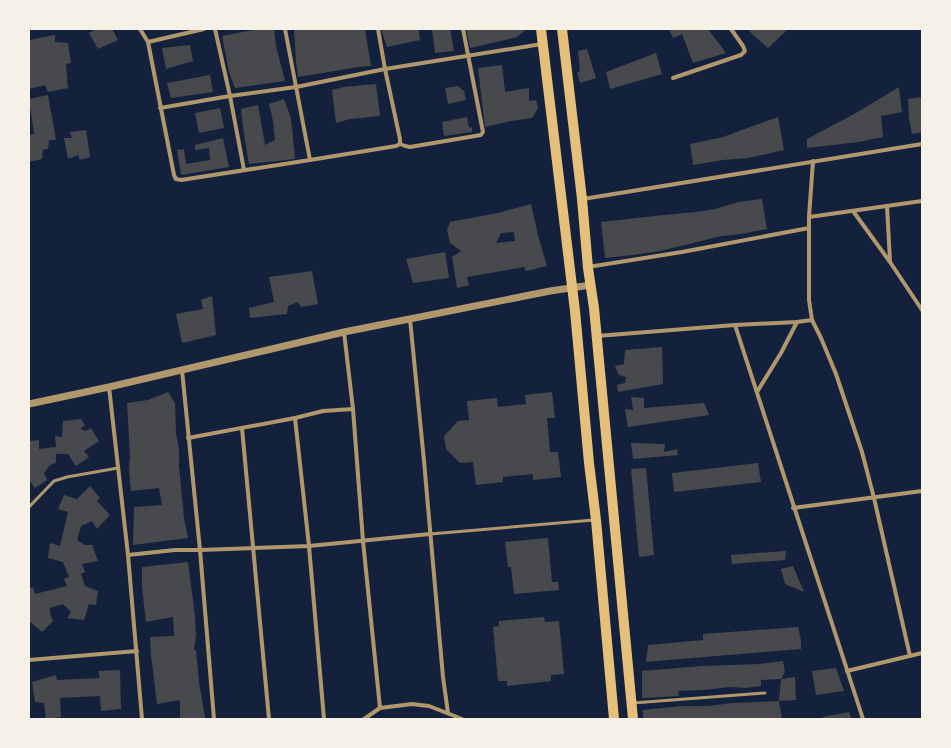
<svg xmlns="http://www.w3.org/2000/svg" width="951" height="748" font-family="Raleway,sans-serif">
<rect width="100%" height="100%" fill="#14213d"/>
<!-- building -->
<g fill="#48494c" fill-rule="evenodd">
<polygon points="96,29 112,29 118,40 98,49 89,33"/>
<polygon points="258,29 274,29 276,46 285,81 235,88 229,72 222,36"/>
<polygon points="294,29 365,29 371,66 358,67 323,73 298,77 296,61"/>
<polygon points="381,29 419,29 420,40 387,47"/>
<polygon points="432,29 450,29 454,51 435,53"/>
<polygon points="466,29 524,29 525,30 517,37 470,48"/>
<polygon points="669,29 708,29 726,53 693,63 682,34 673,38"/>
<polygon points="748,29 788,29 768,48 753,35"/>
<polygon points="55,35 55,42 68,43 71,63 66,64 68,88 48,92 45,85 29,89 29,40"/>
<polygon points="190,45 193,61 166,69 162,48"/>
<polygon points="587,49 596,78 580,83 577,73 580,71 578,51"/>
<polygon points="656,53 662,74 610,89 606,72"/>
<polygon points="502,65 505,92 529,88 529,101 536,100 538,108 532,118 511,121 485,127 478,68"/>
<polygon points="210,75 213,92 171,98 167,83"/>
<polygon points="376,84 380,116 350,119 336,123 332,90 343,87"/>
<polygon points="458,86 464,91 466,100 448,104 445,88"/>
<polygon points="899,87 902,112 881,116 883,137 859,142 807,148 807,139 856,113"/>
<polygon points="48,95 56,140 49,140 48,149 43,150 42,159 29,162 29,135 34,134 29,99"/>
<polygon points="922,97 922,132 912,134 909,118 908,99"/>
<polygon points="284,99 291,118 295,159 249,164 244,135 241,109 258,105 265,145 275,140 273,121 269,104"/>
<polygon points="220,108 224,128 199,133 195,113"/>
<polygon points="467,117 469,128 472,127 472,132 444,136 442,122"/>
<polygon points="778,117 784,150 748,158 723,160 693,165 690,144 723,137"/>
<polygon points="86,130 90,157 80,160 78,155 68,159 64,138 72,138 70,132"/>
<polygon points="223,138 229,167 181,175 177,150 184,149 186,164 210,160 209,148 195,150 195,145"/>
<polygon points="762,199 767,229 741,234 722,236 660,251 633,255 605,258 601,222 654,216 696,212 715,209 738,202"/>
<path d="M531,204L538,235L547,266L526,271L524,267L467,277L469,285L457,288L452,257L461,251L450,243L447,230L450,222L498,213ZM514,232L515,241L496,243L501,233Z"/>
<polygon points="445,252 449,278 413,283 406,259"/>
<polygon points="312,271 318,304 301,307 298,302 288,306 287,314 250,318 249,308 274,302 269,277"/>
<polygon points="212,296 216,335 182,343 176,314 203,309 201,300"/>
<polygon points="662,347 663,384 618,392 617,385 625,383 626,377 619,375 615,366 624,364 625,350"/>
<polygon points="168,392 175,403 176,433 179,450 179,466 184,518 188,538 133,545 134,507 162,505 159,488 131,491 129,470 130,456 127,403 148,400"/>
<polygon points="552,392 555,418 547,418 550,452 558,452 561,477 533,480 533,474 503,477 503,482 476,485 473,462 460,463 446,449 444,436 458,421 469,420 467,401 497,398 498,407 526,404 525,395"/>
<polygon points="631,397 644,398 644,408 704,403 709,415 628,427 625,409 633,410"/>
<polygon points="81,419 85,425 80,429 86,431 91,428 99,441 84,451 89,457 76,466 68,454 56,454 56,463 50,465 44,473 47,480 35,488 29,480 29,441 39,440 39,449 56,447 55,436 62,437 63,421"/>
<polygon points="631,443 665,444 664,452 677,449 678,455 633,459"/>
<polygon points="758,463 761,482 674,492 672,473"/>
<polygon points="646,468 654,555 639,557 631,469"/>
<polygon points="90,486 100,498 97,501 110,515 97,529 92,521 81,526 77,540 85,545 92,545 98,561 82,564 85,572 81,574 85,586 98,591 96,605 89,604 84,620 67,618 71,612 63,604 50,608 50,613 53,621 42,632 29,621 29,588 33,587 35,594 67,586 64,579 69,577 63,562 48,558 50,543 60,546 68,512 58,509 64,495 77,499"/>
<polygon points="548,538 552,582 558,582 559,590 514,594 511,567 508,567 505,542"/>
<polygon points="786,551 785,560 732,564 731,555"/>
<polygon points="188,562 195,616 196,635 194,650 196,650 199,682 205,718 197,719 180,719 180,700 157,704 151,655 150,637 174,636 173,617 146,622 144,605 142,586 142,567"/>
<polygon points="793,566 804,592 785,584 781,569"/>
<polygon points="544,617 545,622 559,621 564,674 551,675 551,681 507,686 507,681 498,681 493,627 499,626 499,621"/>
<polygon points="798,627 801,640 801,649 646,662 648,645 703,640 703,634"/>
<polygon points="783,661 785,672 781,679 761,680 761,686 746,688 731,687 703,690 678,691 679,696 642,698 642,671 702,666 760,664"/>
<polygon points="836,668 844,691 816,695 812,671"/>
<polygon points="120,670 121,709 101,711 100,696 60,698 61,717 46,719 44,703 35,702 32,682 56,675 57,680 100,678 98,671"/>
<polygon points="795,677 796,700 779,701 781,679"/>
<polygon points="779,701 782,719 643,719 643,710 682,706 709,706 732,703"/>
<polygon points="849,712 852,719 823,719 823,717"/>
</g>
<g fill="none" stroke-linecap="round" stroke-linejoin="round">
<!-- service -->
<g stroke="#b1986c" stroke-width="3">
<polyline points="29,507 54,481 67,477 118,468"/>
<polyline points="430,534 594,520"/>
<polyline points="633,703 765,693"/>
</g>
<!-- minor -->
<g stroke="#b1986c" stroke-width="4">
<polyline points="140,29 148,42 174,175 176,179 181,180 310,160 396,146 400,144"/>
<polyline points="215,29 230,96 244,170"/>
<polyline points="285,29 310,160"/>
<polyline points="378,29 385,69 400,139 400,144"/>
<polyline points="148,42 204,29"/>
<polyline points="673,78 741,55 745,51 743,46 731,29"/>
<polyline points="160,108 230,96 296,87 385,69 542,44"/>
<polyline points="400,144 405,146 410,147 481,135 483,132 463,29"/>
<polyline points="813,161 809,217 809,300 812,320 821,338 836,374 862,452 874,498 910,656"/>
<polyline points="583,199 922,144"/>
<polyline points="887,206 890,261"/>
<polyline points="853,211 890,262 922,310"/>
<polyline points="809,217 922,201"/>
<polyline points="588,267 682,252 809,228"/>
<polyline points="410,319 424,461 443,677 448,713"/>
<path d="M735,325C777,457 820,588 863,719"/>
<polyline points="344,332 353,409 363,541 380,708"/>
<polyline points="597,336 735,325 797,322 812,320"/>
<polyline points="182,370 200,550 214,719"/>
<polyline points="109,387 128,555 142,719"/>
<polyline points="757,392 781,353 797,322"/>
<polyline points="295,418 309,546 324,719"/>
<polyline points="242,428 269,719"/>
<polyline points="188,438 295,418 323,411 353,409"/>
<polyline points="793,508 922,491"/>
<polyline points="128,555 175,550 200,550 309,546 430,534"/>
<polyline points="29,660 137,651"/>
<polyline points="847,671 922,653"/>
<polyline points="364,719 380,708 412,704 429,706 462,719"/>
</g>
<!-- tertiary -->
<polyline stroke="#b1986c" stroke-width="7" points="29,404 109,387 344,332 550,291 591,285"/>
<!-- primary -->
<g stroke="#e5c07b" stroke-width="10">
<polyline points="541,29 575,311 589,463 596,520 614,719"/>
<polyline points="562,29 582,199 588,268 594,308 633,719"/>
</g>
</g>
<!-- border -->
<rect width="951" height="748" fill="none" stroke="#f6f1e7" stroke-width="60"/>
</svg>
